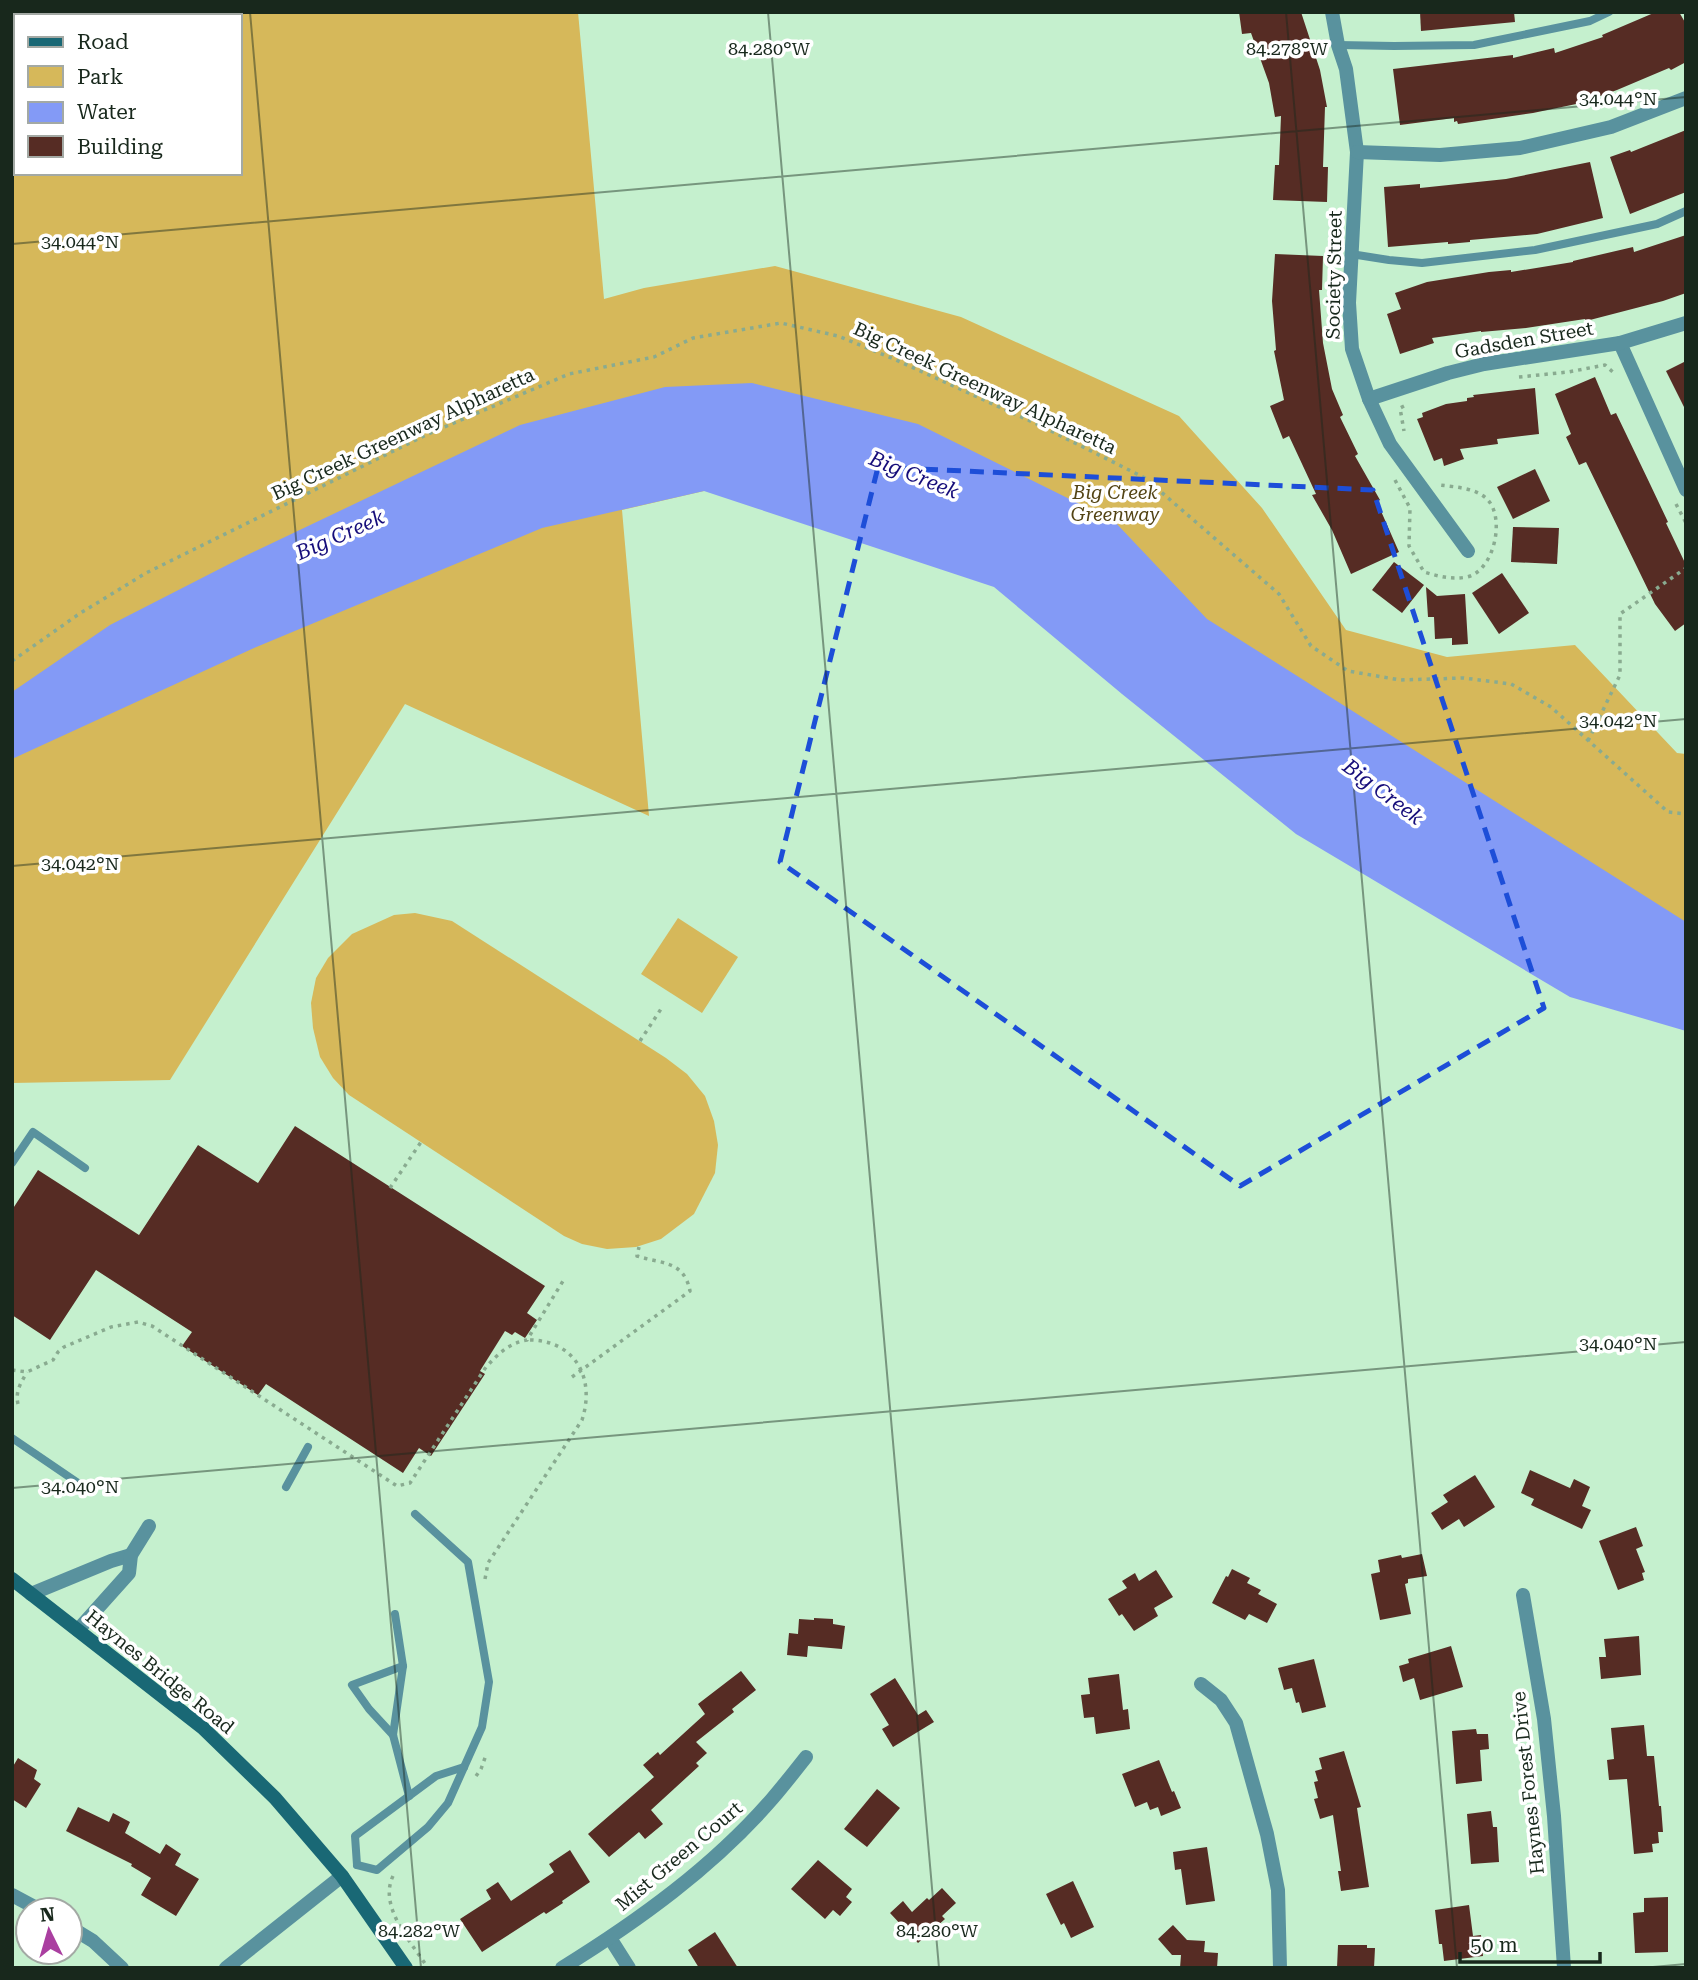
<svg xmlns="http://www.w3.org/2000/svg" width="1698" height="1980" font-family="'Roboto Serif',serif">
<rect width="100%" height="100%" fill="#c5f0ce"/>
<!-- green -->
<g fill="#d6b85a" fill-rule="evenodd">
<path d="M12,12H578L604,299L644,288L775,266L961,317L1179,416L1262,508L1346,630L1447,657L1575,645L1677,753L1686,754V950L889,458L704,491L622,510L649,816L405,704L170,1080L12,1083ZM16,16H240V173H16Z"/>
<polygon points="415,913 452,921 666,1058 687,1074 705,1096 714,1121 718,1145 715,1173 694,1214 661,1239 636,1247 607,1249 582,1244 564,1236 349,1095 333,1078 320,1057 313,1028 311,1003 316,978 328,958 352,934 394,915"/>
<polygon points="678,918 738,957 702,1013 641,974"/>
</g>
<!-- water -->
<polygon fill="#839af6" points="752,383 918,424 1114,521 1207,619 1686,922 1686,1031 1570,997 1296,834 1122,694 994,587 704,491 542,528 254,648 12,759 12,692 110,625 241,558 520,425 665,387"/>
<!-- building -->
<g fill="#562c24">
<polygon points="1239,12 1301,12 1320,70 1327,107 1325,107 1323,167 1328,167 1327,202 1273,200 1275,165 1279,165 1281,116 1275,117 1269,83 1251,33 1242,34"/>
<polygon points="1420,12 1514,12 1515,22 1421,31"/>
<polygon points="1656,12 1679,12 1686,24 1686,62 1671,70 1669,68 1617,90 1581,103 1533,113 1458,124 1457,121 1454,122 1454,118 1400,125 1393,69 1513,55 1513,58 1554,48 1555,53 1603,37 1602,35"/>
<polygon points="1686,130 1686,192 1630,214 1610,157 1630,150 1631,152"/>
<polygon points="1590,162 1603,218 1537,234 1470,240 1470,242 1448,244 1448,242 1388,247 1384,187 1420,184 1420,188 1506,179"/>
<polygon points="1686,235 1686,293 1663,301 1586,321 1585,319 1526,328 1481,332 1481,331 1432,338 1434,343 1400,354 1387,314 1401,309 1395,293 1427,282 1489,272 1511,270 1511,272 1573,262 1573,261 1633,247 1634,252"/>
<polygon points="1275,254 1323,256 1322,290 1319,290 1323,343 1332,389 1343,415 1340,417 1358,454 1355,456 1380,500 1377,502 1399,552 1351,574 1332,530 1312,495 1316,494 1289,436 1283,439 1270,406 1284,400 1274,351 1276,350 1272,301"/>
<polygon points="1686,361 1686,411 1666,371"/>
<polygon points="1595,377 1611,415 1616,413 1650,484 1668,522 1666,523 1686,565 1686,623 1675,631 1655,604 1586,462 1579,465 1566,437 1571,434 1555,394"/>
<polygon points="1535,388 1539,434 1497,439 1498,444 1460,449 1464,459 1444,466 1442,458 1434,461 1417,419 1423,417 1422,413 1446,404 1467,401 1467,398 1474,397 1473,395"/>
<polygon points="1535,469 1550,501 1513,519 1497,487"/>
<polygon points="1513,527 1559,528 1557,564 1511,562"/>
<polygon points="1394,562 1424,585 1402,613 1372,590"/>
<polygon points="1502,573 1529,613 1499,634 1472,593"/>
<polygon points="1426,587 1437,596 1465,594 1468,644 1452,645 1452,638 1435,639 1434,617 1428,617"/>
<polygon points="295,1126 545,1286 527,1313 537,1320 525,1338 515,1332 512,1335 505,1331 480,1371 485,1374 431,1456 419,1448 403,1473 266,1384 258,1395 182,1346 192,1332 96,1270 50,1340 12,1315 12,1210 38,1170 139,1235 198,1145 258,1183"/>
<polygon points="1530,1470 1570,1488 1574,1479 1590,1487 1582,1506 1591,1510 1582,1529 1531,1505 1534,1499 1521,1493"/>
<polygon points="1475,1475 1495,1507 1464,1527 1459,1519 1442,1530 1431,1513 1448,1502 1443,1495"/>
<polygon points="1636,1527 1643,1546 1636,1549 1645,1572 1642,1573 1644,1580 1618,1590 1599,1541"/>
<polygon points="1422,1554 1427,1576 1408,1579 1408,1583 1405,1584 1411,1614 1380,1620 1371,1574 1380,1572 1378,1560 1401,1555 1402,1558"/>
<polygon points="1232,1569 1250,1578 1247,1583 1261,1590 1258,1594 1277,1604 1267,1623 1249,1614 1245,1620 1212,1603 1226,1576 1228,1577"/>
<polygon points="1156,1570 1173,1597 1154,1608 1158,1616 1134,1631 1122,1614 1119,1616 1108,1599 1127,1588 1122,1581 1135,1573 1139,1581"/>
<polygon points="814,1618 833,1619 833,1624 845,1626 842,1649 808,1646 807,1657 787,1655 789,1633 798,1634 799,1619 814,1620"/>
<polygon points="1639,1636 1641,1675 1601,1679 1599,1657 1606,1657 1604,1639"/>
<polygon points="1451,1646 1463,1687 1420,1700 1414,1678 1403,1682 1399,1666 1409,1663 1408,1659"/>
<polygon points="1314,1659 1326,1707 1302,1713 1299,1702 1296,1703 1292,1688 1284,1690 1278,1668"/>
<polygon points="741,1671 756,1690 732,1709 734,1712 696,1742 707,1753 696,1763 699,1766 651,1810 663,1824 645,1839 639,1832 609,1857 588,1834 654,1777 643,1765 658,1752 660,1755 705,1714 698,1704"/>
<polygon points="1119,1674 1123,1710 1128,1709 1130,1729 1096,1734 1094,1717 1084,1718 1081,1695 1090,1694 1088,1678"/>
<polygon points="895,1678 918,1715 926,1710 934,1722 893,1747 882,1729 889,1725 870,1694"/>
<polygon points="1644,1725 1647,1756 1654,1756 1659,1806 1661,1806 1663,1832 1658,1832 1659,1843 1652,1844 1653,1852 1634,1854 1627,1779 1609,1780 1607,1760 1614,1759 1611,1728"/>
<polygon points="1476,1729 1477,1734 1488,1734 1489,1749 1480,1750 1482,1781 1456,1784 1452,1731"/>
<polygon points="1344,1751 1361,1807 1357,1808 1369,1887 1341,1891 1338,1871 1341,1871 1333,1815 1320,1819 1314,1799 1318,1798 1314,1782 1318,1781 1315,1771 1322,1769 1319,1758"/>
<polygon points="18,1758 37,1770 34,1779 41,1784 26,1808 12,1799 12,1768"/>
<polygon points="1159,1760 1172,1792 1174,1791 1181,1808 1161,1816 1158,1807 1150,1810 1147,1802 1135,1807 1122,1774"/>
<polygon points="877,1789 900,1808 867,1847 844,1829"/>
<polygon points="78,1807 109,1822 113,1813 130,1822 125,1833 160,1854 166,1844 181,1854 175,1865 199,1879 176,1916 141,1895 151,1878 131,1866 132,1864 66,1831"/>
<polygon points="1491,1811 1493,1827 1497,1827 1499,1862 1471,1864 1467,1814"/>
<polygon points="1207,1847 1215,1901 1186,1905 1181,1869 1175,1870 1173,1852"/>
<polygon points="570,1850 590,1882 562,1901 563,1903 546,1914 544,1912 482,1952 460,1919 491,1899 486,1890 498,1882 511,1901 554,1872 549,1864"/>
<polygon points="818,1860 852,1889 846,1897 852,1902 840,1916 833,1910 825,1919 791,1889"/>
<polygon points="1073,1881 1094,1927 1071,1938 1064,1923 1061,1925 1046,1894"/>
<polygon points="942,1888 956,1903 942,1916 945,1919 918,1943 890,1913 903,1901 912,1912 927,1898 929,1900"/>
<polygon points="1668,1897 1668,1952 1635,1953 1633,1913 1644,1912 1644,1898"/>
<polygon points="1469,1905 1473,1936 1481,1935 1483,1956 1444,1961 1442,1944 1439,1944 1435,1910"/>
<polygon points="1173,1925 1187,1940 1205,1941 1204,1952 1218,1953 1217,1968 1180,1968 1181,1955 1172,1955 1158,1939"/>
<polygon points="715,1932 738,1968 699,1968 688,1950"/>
<polygon points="1338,1945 1367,1945 1367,1948 1375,1948 1374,1968 1337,1968"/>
</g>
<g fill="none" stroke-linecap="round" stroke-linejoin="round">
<!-- path -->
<g stroke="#89ab90" stroke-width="3.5" stroke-dasharray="3.5 5" stroke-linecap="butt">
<polyline points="1519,377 1568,372 1605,365 1615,374"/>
<polyline points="1404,406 1400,408 1404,431"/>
<path d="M1395,480L1410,508L1409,546L1424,572C1438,576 1451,580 1467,577C1494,571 1506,518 1487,499C1476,488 1455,487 1440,485"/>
<polyline points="1676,504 1686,523"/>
<polyline points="12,661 79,614 146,573 428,434 569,374 654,357 693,338 781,323 838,336 894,359 1039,425 1145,478 1279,594 1311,646 1348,671 1400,680 1464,678 1511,684 1551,707 1668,812 1686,814"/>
<polyline points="1588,741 1620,675 1620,614 1686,568"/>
<polyline points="640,1041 661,1009"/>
<polyline points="390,1188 421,1142"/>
<path d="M12,1370L27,1372L53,1360L58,1352L64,1347L111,1327L138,1322L152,1326L397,1486L410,1483L486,1367C498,1354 509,1343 527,1340L563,1281"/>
<path d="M572,1377L690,1291C684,1260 661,1264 637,1256L639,1247"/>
<path d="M18,1404C15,1391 21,1383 27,1372"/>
<path d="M485,1579L488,1563L582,1420C596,1377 574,1339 527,1340"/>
<polyline points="476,1776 481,1769 486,1755"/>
<path d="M393,1876C378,1907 412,1943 428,1968"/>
</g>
<!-- lane -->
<g stroke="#59929e" stroke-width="8">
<polyline points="1338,45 1394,46 1474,45 1590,21 1609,12"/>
<polyline points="1351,254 1389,260 1422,263 1535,250 1657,224 1686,211"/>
<polyline points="12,1163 33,1132 85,1168"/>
<polyline points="12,1438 84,1487"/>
<polyline points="286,1487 308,1447"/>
<polyline points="395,1614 403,1666 393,1735 409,1796"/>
<polyline points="393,1735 369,1709 352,1685 403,1666"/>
<polyline points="357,1865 377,1870 428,1827 448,1803 482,1727 489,1682 468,1562 415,1514"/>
<polyline points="357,1865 355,1836 436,1776 464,1767"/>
</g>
<!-- street -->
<g stroke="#59929e" stroke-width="14">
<polyline points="1332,12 1338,45 1346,69 1357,152 1349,303 1352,349 1369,399 1390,444 1468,551"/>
<polyline points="1357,152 1440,155 1520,148 1611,127 1686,98"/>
<polyline points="1620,343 1686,490"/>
<polyline points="1369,399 1448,373 1484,364 1620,343 1686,323"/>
<polyline points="31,1594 111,1561 131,1555"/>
<polyline points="1523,1595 1544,1719 1554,1816 1564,1968"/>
<polyline points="78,1630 129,1573 131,1555 149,1526"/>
<polyline points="1201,1684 1221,1700 1236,1723 1267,1834 1278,1890 1280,1968"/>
<polyline points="12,1895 40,1910"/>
<polyline points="70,1927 93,1941 122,1968"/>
<polyline points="610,1938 629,1968"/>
<polyline points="226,1968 342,1876"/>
<path d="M562,1968C638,1921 713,1867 772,1799C784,1785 795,1771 806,1757"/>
</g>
<!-- secondary -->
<polyline stroke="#196875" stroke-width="14" points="12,1579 203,1728 275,1798 342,1876 406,1968"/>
</g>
<!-- marked area -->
<path fill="none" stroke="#1d4ed8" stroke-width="5" stroke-dasharray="14 9" stroke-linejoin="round" d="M878,467L1373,490L1544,1008L1240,1186L780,862Z"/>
<!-- ticks -->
<path fill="none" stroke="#18281c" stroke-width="2" stroke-opacity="0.45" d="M250,12L421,1968M768,12L939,1968M1286,12L1457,1968M12,244L1686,97M12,866L1686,719M12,1488L1686,1342M1642,1968L1686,1964"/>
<g text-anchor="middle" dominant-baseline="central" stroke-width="7" stroke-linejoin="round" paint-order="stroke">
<!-- street labels -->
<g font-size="19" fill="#18281c" stroke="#fff">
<text transform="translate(1334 275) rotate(-89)">Society Street</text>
<text transform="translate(1524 340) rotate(-10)">Gadsden Street</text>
<text transform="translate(985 388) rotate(25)">Big Creek Greenway Alpharetta</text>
<text transform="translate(403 434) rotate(-25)">Big Creek Greenway Alpharetta</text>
<text transform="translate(160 1672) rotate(39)">Haynes Bridge Road</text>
<text transform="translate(1528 1783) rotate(-96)">Haynes Forest Drive</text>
<text transform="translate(679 1856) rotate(-40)">Mist Green Court</text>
</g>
<!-- park labels -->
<g font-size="19" font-style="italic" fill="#534415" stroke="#fff">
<text x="1115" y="492">Big Creek<tspan x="1115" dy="22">Greenway</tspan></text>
</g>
<!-- water labels -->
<g font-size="21" font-style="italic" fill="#160d7a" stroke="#fff">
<text transform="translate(914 475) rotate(22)">Big Creek</text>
<text transform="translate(340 535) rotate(-24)">Big Creek</text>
<text transform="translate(1383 792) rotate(37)">Big Creek</text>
</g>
</g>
<g font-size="18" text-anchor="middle" fill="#18281c" stroke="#fff" stroke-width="7" stroke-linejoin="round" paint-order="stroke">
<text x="769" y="55">84.280°W</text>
<text x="1287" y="55">84.278°W</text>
<text x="1618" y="105">34.044°N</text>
<text x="80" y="248">34.044°N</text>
<text x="1618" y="727">34.042°N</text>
<text x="80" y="870">34.042°N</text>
<text x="1618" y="1350">34.040°N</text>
<text x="80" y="1493">34.040°N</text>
<text x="419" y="1937">84.282°W</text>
<text x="937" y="1937">84.280°W</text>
</g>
<!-- border -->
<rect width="1698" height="1980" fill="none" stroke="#18281c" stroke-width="28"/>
<!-- legend -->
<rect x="14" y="14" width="228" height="161" fill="#ffffff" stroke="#a3a9a4" stroke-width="2"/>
<rect x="28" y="37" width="35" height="10" fill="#196875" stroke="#a3a9a4" stroke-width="2"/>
<text x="77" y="49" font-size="21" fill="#18281c">Road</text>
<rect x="28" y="66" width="35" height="21" fill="#d6b85a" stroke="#a3a9a4" stroke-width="2"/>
<text x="77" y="84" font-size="21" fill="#18281c">Park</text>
<rect x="28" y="102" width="35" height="21" fill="#839af6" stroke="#a3a9a4" stroke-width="2"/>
<text x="77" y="119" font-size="21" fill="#18281c">Water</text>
<rect x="28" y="136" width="35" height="21" fill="#562c24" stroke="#a3a9a4" stroke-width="2"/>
<text x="77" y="154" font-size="21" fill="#18281c">Building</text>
<!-- north arrow -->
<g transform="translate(49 1931) rotate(355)"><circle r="33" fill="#ffffff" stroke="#a3a9a4" stroke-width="2"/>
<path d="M0-5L12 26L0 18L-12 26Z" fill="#aa3fa0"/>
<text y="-10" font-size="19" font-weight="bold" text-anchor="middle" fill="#18281c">N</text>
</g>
<!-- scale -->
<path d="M1460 1952v10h140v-10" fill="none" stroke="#18281c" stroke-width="3.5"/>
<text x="1470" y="1952" font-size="21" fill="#18281c" stroke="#ffffff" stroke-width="5" paint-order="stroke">50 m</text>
</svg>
